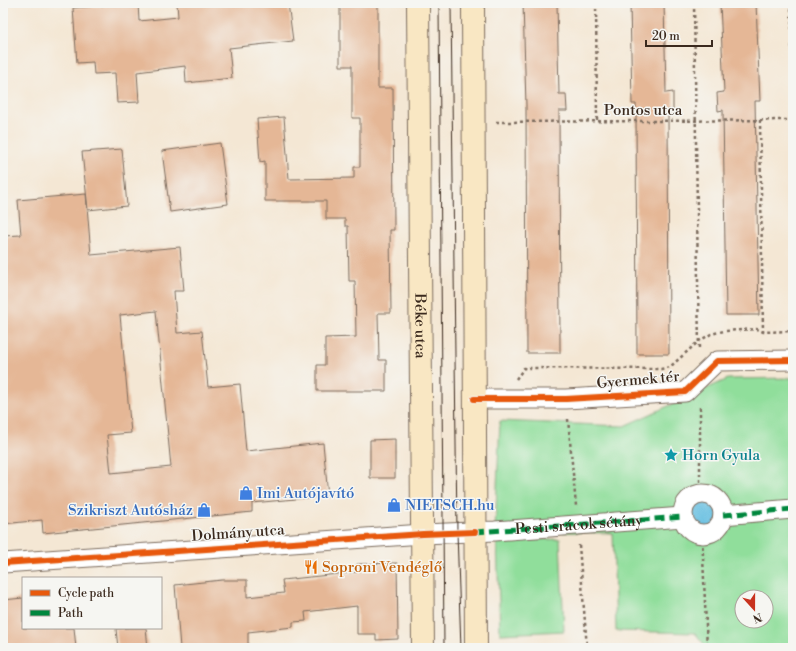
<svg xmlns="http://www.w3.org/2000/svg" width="796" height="651" font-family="'Libre Bodoni',serif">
<rect width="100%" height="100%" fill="#f6f6f2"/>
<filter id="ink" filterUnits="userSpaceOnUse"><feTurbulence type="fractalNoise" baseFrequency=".025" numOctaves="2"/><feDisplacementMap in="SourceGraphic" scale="8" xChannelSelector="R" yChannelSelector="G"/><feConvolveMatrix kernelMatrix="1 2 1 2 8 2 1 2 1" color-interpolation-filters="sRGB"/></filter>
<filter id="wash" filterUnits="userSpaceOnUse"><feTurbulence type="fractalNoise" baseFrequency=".012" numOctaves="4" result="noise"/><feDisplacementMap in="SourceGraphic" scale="16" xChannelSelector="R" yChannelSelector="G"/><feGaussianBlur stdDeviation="0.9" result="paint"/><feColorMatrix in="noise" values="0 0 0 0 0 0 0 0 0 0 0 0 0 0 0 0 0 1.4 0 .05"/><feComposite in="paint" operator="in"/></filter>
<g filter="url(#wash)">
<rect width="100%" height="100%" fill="#f4e7d4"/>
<!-- green -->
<g fill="#90de9b" stroke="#66845c" fill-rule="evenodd">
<path d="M793,378V648H707L695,633L616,631L613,533L495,531L500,421L624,426L728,379ZM742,597H766V621H742Z"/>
<polygon points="560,539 564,631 500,634 497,541"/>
</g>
<!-- water -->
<circle fill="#63bee1" stroke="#4f7480" cx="703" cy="514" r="16"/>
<g id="blocks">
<!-- building -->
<g fill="#e5b796" fill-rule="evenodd">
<polygon points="110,3 138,3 139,21 178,17 177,3 288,3 293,41 229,48 232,78 186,83 185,66 137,72 139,102 117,103 115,73 94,74 93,62 77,63 73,8 111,5"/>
<polygon points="340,3 378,3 378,88 393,88 394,230 390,230 391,313 378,313 379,360 386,360 386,391 317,391 317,365 325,365 325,338 356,337 355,281 349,281 348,226 345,226 345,219 326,219 326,201 265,201 265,161 260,162 257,119 284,117 289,179 354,178 354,167 360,167 360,118 352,118 352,66 340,66"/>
<polygon points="523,3 557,3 559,94 566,94 567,111 559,111 560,353 527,353 526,105"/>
<polygon points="630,3 664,3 666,93 673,92 673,110 668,110 669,354 637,354 636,104 632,104"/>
<polygon points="720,3 756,3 760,101 755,101 759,315 726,315 723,110 718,111 717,93 724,92"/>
<polygon points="220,143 228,204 170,212 162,151"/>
<polygon points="122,149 127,206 88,210 82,152"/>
<path d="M86,194L91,255L180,247L184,291H174L177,333L202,331L208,387L240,384L246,451L323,443L328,496L252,503V512L43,533L42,520L3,524V236L21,235L18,200ZM156,311L171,467L111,473L107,435L131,433L120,315Z"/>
<polygon points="395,439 395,478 370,478 370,440"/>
<polygon points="397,563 398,639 376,640 376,634 357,634 357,606 305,612 306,621 293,622 293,627 248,632 248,648 180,648 175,585 222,580 247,580 247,597 284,593 282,580 357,572 357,564"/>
<polygon points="23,598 23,628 74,628 76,648 3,648 3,600"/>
<polygon points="129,628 146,628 148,648 118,648 116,629"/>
</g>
</g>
</g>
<g filter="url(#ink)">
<use href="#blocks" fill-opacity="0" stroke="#7c6c5e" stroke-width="1"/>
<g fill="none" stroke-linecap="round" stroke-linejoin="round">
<defs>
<g id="street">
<polyline points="474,399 566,399 685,392 717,361 793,360"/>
<circle cx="703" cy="514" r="20"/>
<polyline points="723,515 793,509"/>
<polyline points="3,563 423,534 495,531 683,517"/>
</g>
<g id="secondary">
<path id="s1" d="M418,3L423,648"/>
<polyline points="473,3 476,648"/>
</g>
</defs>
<!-- street casing -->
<use href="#street" stroke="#7c6c5e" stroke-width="21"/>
<!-- secondary casing -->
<use href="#secondary" stroke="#7c6c5e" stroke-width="24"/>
<!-- path -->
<g stroke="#7c6c5e" stroke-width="2.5" stroke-dasharray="3 3" stroke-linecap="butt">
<polyline points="596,3 597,121"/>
<polyline points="694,3 699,350"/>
<polyline points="791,3 793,99"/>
<polyline points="760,120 763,332"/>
<polyline points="496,122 793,120"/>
<polyline points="516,379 524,368 661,369 670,367 699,341 711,334 724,331 757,329 763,332 793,331"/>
<polyline points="700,407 700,494"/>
<polyline points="568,419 576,506"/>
<polyline points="702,534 707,648"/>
<polyline points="579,545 587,648"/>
</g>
<!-- street -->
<use href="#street" stroke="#fff" stroke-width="19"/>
<!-- secondary -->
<use href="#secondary" stroke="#f9e7c3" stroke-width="22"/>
<!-- tram -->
<g stroke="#3b2a1e" stroke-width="1">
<polyline points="439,3 444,648"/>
<polyline points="451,3 457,532 461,648"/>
</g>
<!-- quiet -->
<g stroke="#00873e" stroke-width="5" stroke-dasharray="10 5" stroke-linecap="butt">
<polyline points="723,515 793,509"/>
<path id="s2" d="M475,532L683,517"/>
</g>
<defs>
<g id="cycleway">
<polyline points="474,399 566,399 685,392 717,361 793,360"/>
<polyline points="3,563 423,534 475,532"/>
</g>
</defs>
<!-- cycleway casing -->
<use href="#cycleway" stroke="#f6f6f2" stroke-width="8"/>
<!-- cycleway -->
<use href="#cycleway" stroke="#e8590c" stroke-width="6"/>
</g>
</g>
<!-- icons -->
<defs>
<symbol id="sight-bare" viewBox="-9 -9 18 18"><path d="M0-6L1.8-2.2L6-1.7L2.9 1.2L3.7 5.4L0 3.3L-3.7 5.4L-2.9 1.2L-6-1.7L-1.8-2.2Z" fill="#0f9aa8" stroke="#f6f6f2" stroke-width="2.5" paint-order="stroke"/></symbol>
<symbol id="shop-bare" viewBox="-9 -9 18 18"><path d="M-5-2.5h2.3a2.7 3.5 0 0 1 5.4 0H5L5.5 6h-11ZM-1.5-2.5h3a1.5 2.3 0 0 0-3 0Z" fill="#3f7fe0" stroke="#f6f6f2" stroke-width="2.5" paint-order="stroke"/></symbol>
<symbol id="restaurant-bare" viewBox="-9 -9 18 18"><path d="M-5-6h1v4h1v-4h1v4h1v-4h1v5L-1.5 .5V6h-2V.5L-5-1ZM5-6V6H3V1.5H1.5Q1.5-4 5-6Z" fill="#e8710a" stroke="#f6f6f2" stroke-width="2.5" paint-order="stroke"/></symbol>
</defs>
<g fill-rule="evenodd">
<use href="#sight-bare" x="661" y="445" width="20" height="20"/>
<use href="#shop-bare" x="236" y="483" width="20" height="20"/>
<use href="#shop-bare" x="384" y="495" width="20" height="20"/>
<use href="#shop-bare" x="194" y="500" width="20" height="20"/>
<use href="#restaurant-bare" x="301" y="557" width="20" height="20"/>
</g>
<g text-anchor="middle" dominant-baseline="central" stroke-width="3" stroke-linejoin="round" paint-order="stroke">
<!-- street labels -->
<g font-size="15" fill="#3b2a1e" stroke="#f6f6f2">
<text x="643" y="110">Pontos utca</text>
<text stroke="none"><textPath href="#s1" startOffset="323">Béke utca</textPath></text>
<text transform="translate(638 380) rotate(-5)">Gyermek tér</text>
<text stroke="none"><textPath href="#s2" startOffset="104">Pesti srácok sétány</textPath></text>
<text transform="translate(238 533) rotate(-4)">Dolmány utca</text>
</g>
<!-- culture labels -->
<g font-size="15" fill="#0d838f" stroke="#f6f6f2" text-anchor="start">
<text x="682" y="455">Horn Gyula</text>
</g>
<!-- shop labels -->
<g font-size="15" fill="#366cbe" stroke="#f6f6f2" text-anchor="start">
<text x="257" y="493">Imi Autójavító</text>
<text x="405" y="505">NIETSCH.hu</text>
<text x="193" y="510" text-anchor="end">Szikriszt Autósház</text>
</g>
<!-- food labels -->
<g font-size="15" fill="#c56008" stroke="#f6f6f2" text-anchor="start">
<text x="322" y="567">Soproni Vendéglő</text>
</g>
</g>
<!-- margin -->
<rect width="796" height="651" fill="none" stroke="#f6f6f2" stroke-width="16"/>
<!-- legend -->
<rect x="22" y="577" width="140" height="52" fill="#f6f6f2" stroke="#aba49d"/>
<rect x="30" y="590" width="20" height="6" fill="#e8590c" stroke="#aba49d"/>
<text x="58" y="597" font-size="12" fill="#3b2a1e">Cycle path</text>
<rect x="30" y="610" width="20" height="6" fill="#00873e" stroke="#aba49d"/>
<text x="58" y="617" font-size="12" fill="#3b2a1e">Path</text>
<!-- north arrow -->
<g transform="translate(754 609) rotate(159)"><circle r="19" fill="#f6f6f2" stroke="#aba49d"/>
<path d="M0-3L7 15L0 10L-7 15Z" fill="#c8321e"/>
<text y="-6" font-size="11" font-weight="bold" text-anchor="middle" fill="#3b2a1e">N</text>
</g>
<!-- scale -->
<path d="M646 40v6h66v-6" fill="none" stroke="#3b2a1e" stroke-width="2"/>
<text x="652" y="40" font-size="12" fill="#3b2a1e" stroke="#f6f6f2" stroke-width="3" paint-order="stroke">20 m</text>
</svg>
